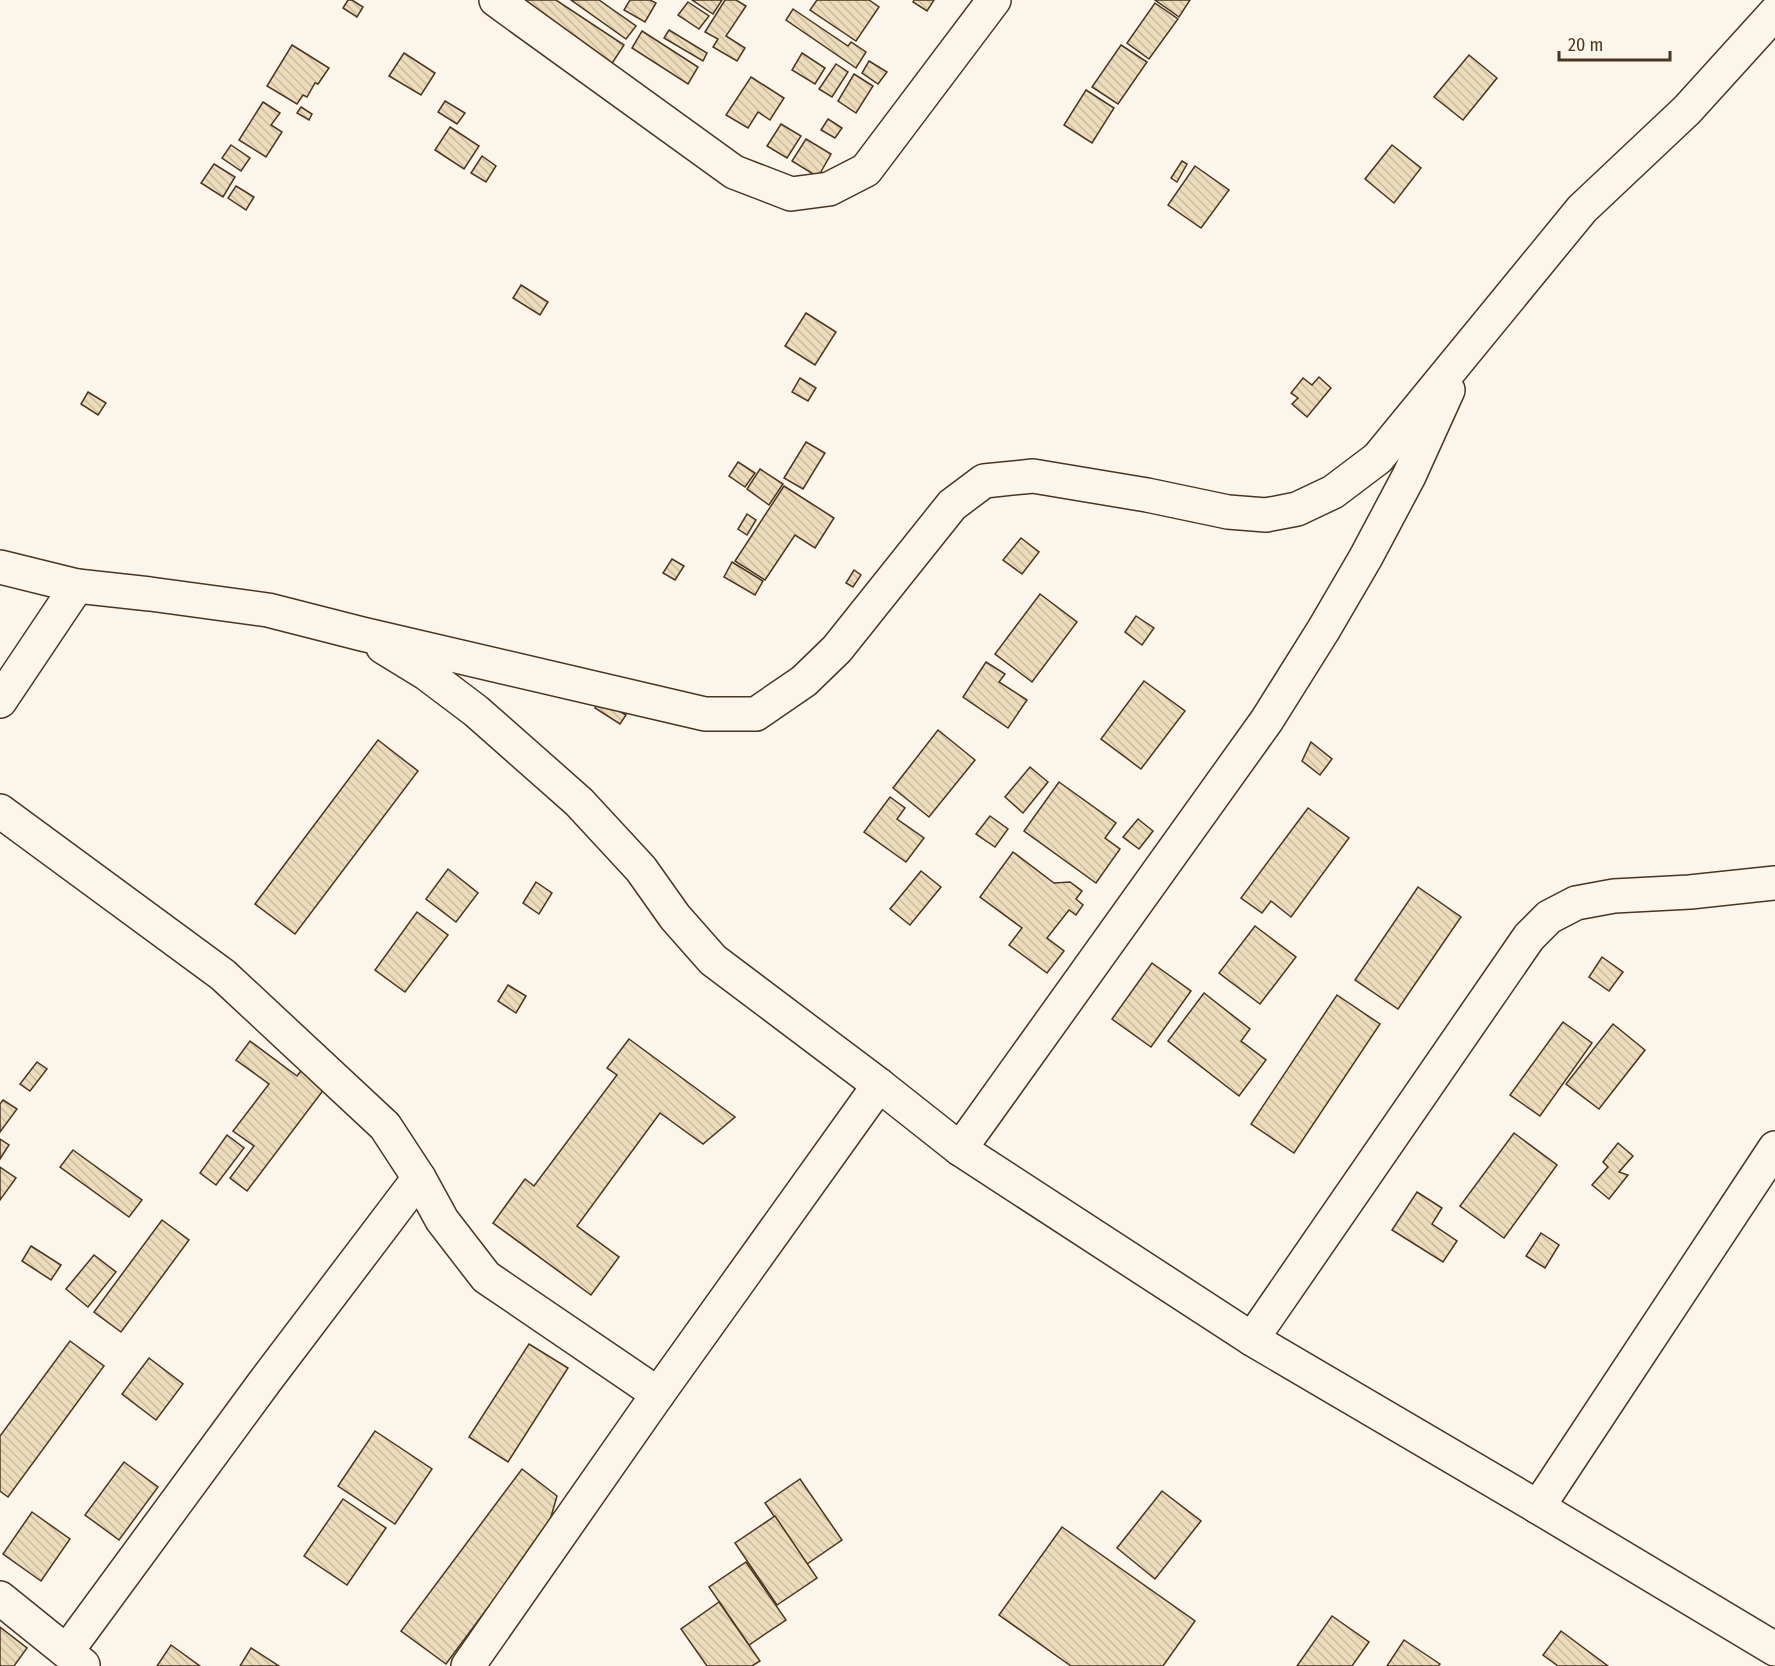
<svg xmlns="http://www.w3.org/2000/svg" width="1775" height="1666" font-family="'Fira Sans Condensed',sans-serif">
<defs>
<pattern id="building-back-hatch" width="6" height="6" patternUnits="userSpaceOnUse" patternTransform="scale(1.5)"><rect width="6" height="6" fill="#ecdcbc"/><path d="M-1 5l2 2M0 0l6 6M5-1l2 2" fill="none" stroke="#ccbda1"/></pattern>
</defs>
<rect width="100%" height="100%" fill="#fbf6e9"/>
<!-- building -->
<g fill="url(#building-back-hatch)" stroke="#4a3520" stroke-width="1.5">
<polygon points="348,0 352,0 363,7 357,17 343,8"/>
<polygon points="525,0 556,0 624,45 611,65 521,5"/>
<polygon points="571,0 599,0 636,26 626,39"/>
<polygon points="630,0 650,0 656,3 645,22 624,10"/>
<polygon points="692,0 722,0 713,14"/>
<polygon points="725,0 736,0 746,6 726,36 745,48 737,61 713,47 718,39 705,32"/>
<polygon points="817,0 869,0 879,7 856,41 810,10"/>
<polygon points="914,0 934,0 927,11 913,2"/>
<polygon points="1155,0 1190,0 1179,17"/>
<polygon points="688,2 709,16 699,29 678,15"/>
<polygon points="1155,3 1178,19 1149,59 1127,43"/>
<polygon points="793,9 848,46 851,42 866,52 856,68 786,20"/>
<polygon points="669,30 707,53 703,61 664,38"/>
<polygon points="642,31 698,67 688,84 632,48"/>
<polygon points="292,45 329,68 318,84 315,83 307,97 303,95 297,104 267,86"/>
<polygon points="1121,45 1147,62 1118,104 1092,87"/>
<polygon points="404,53 435,73 421,95 389,76"/>
<polygon points="802,53 825,68 815,84 792,70"/>
<polygon points="1469,55 1497,78 1463,120 1434,97"/>
<polygon points="869,61 887,72 878,84 862,73"/>
<polygon points="836,64 848,72 832,97 819,89"/>
<polygon points="854,74 873,86 856,113 838,101"/>
<polygon points="751,77 784,98 770,120 758,112 748,128 726,115"/>
<polygon points="1086,90 1114,108 1092,143 1064,125"/>
<polygon points="445,101 465,113 457,124 438,112"/>
<polygon points="263,102 280,113 271,125 282,132 266,157 239,140"/>
<polygon points="301,107 312,114 309,120 297,113"/>
<polygon points="828,119 842,128 835,138 821,130"/>
<polygon points="781,124 801,136 787,158 767,146"/>
<polygon points="450,127 479,146 464,169 435,150"/>
<polygon points="806,139 831,154 818,177 792,161"/>
<polygon points="231,145 250,158 241,171 222,158"/>
<polygon points="1392,145 1421,168 1394,203 1365,179"/>
<polygon points="482,156 496,166 486,182 471,173"/>
<polygon points="1182,161 1187,164 1177,182 1171,178"/>
<polygon points="214,164 235,177 223,197 201,183"/>
<polygon points="1195,166 1229,190 1201,228 1168,205"/>
<polygon points="236,186 254,197 246,210 228,198"/>
<polygon points="521,285 548,302 540,315 513,298"/>
<polygon points="806,313 836,332 815,365 785,346"/>
<polygon points="1319,377 1331,388 1307,417 1292,404 1298,398 1291,393 1303,378 1312,385"/>
<polygon points="800,378 816,388 808,401 792,392"/>
<polygon points="88,392 106,403 98,415 81,404"/>
<polygon points="806,442 825,453 803,489 784,478"/>
<polygon points="738,462 755,473 745,487 729,476"/>
<polygon points="760,469 783,484 769,505 747,489"/>
<polygon points="784,486 834,518 815,548 795,535 765,580 735,561"/>
<polygon points="747,514 756,520 747,535 738,529"/>
<polygon points="1021,538 1039,552 1022,574 1003,560"/>
<polygon points="672,559 684,566 675,580 663,573"/>
<polygon points="732,562 763,581 755,595 724,577"/>
<polygon points="854,570 861,575 853,587 846,583"/>
<polygon points="1040,594 1077,622 1032,682 995,654"/>
<polygon points="1136,616 1154,628 1142,645 1125,632"/>
<polygon points="986,662 1005,674 999,682 1027,700 1008,728 963,697"/>
<polygon points="1144,681 1185,711 1141,769 1101,739"/>
<polygon points="604,692 609,705 626,715 620,724 595,708"/>
<polygon points="938,730 975,760 929,817 893,788"/>
<polygon points="378,740 418,771 295,934 255,904"/>
<polygon points="1311,742 1332,759 1320,775 1302,761"/>
<polygon points="1030,767 1048,782 1023,813 1005,797"/>
<polygon points="1059,782 1116,823 1105,838 1120,849 1096,883 1024,831"/>
<polygon points="890,797 905,808 897,819 924,838 906,862 864,832"/>
<polygon points="1308,808 1349,838 1291,917 1271,901 1262,913 1241,898"/>
<polygon points="990,816 1008,829 995,847 976,834"/>
<polygon points="1138,819 1153,831 1139,849 1123,837"/>
<polygon points="1013,852 1054,883 1070,882 1082,891 1076,899 1083,905 1076,915 1069,910 1047,938 1064,951 1047,973 1009,945 1022,928 980,897"/>
<polygon points="448,869 478,893 456,922 426,899"/>
<polygon points="921,871 941,887 910,925 890,909"/>
<polygon points="536,882 552,893 539,914 523,903"/>
<polygon points="1418,887 1461,917 1398,1009 1355,980"/>
<polygon points="417,912 448,935 405,992 375,970"/>
<polygon points="1255,926 1296,957 1260,1004 1219,973"/>
<polygon points="1602,957 1623,972 1609,991 1589,977"/>
<polygon points="1152,963 1191,991 1151,1047 1112,1019"/>
<polygon points="508,985 526,996 516,1013 498,1001"/>
<polygon points="1204,993 1250,1029 1241,1041 1266,1060 1239,1096 1168,1041"/>
<polygon points="1337,995 1380,1024 1294,1153 1251,1124"/>
<polygon points="1563,1022 1592,1043 1540,1116 1510,1095"/>
<polygon points="1613,1024 1645,1050 1599,1109 1566,1084"/>
<polygon points="629,1039 735,1117 703,1144 660,1113 577,1226 619,1257 591,1295 493,1223 525,1179 534,1186 617,1075 607,1068"/>
<polygon points="250,1041 297,1076 304,1067 328,1084 247,1191 230,1178 254,1146 233,1131 269,1084 236,1060"/>
<polygon points="37,1062 47,1069 30,1091 20,1084"/>
<polygon points="3,1100 17,1109 0,1132 0,1104"/>
<polygon points="1514,1133 1557,1165 1504,1238 1460,1206"/>
<polygon points="227,1135 244,1148 216,1185 200,1173"/>
<polygon points="0,1139 9,1145 0,1159"/>
<polygon points="1618,1143 1633,1156 1619,1172 1628,1175 1609,1199 1592,1185 1608,1167 1603,1162"/>
<polygon points="73,1150 142,1200 129,1217 60,1167"/>
<polygon points="0,1167 16,1178 0,1200"/>
<polygon points="1417,1192 1442,1208 1432,1224 1457,1241 1443,1262 1392,1230"/>
<polygon points="162,1220 189,1240 121,1332 94,1312"/>
<polygon points="1541,1233 1559,1245 1545,1268 1526,1256"/>
<polygon points="31,1246 61,1265 51,1280 22,1261"/>
<polygon points="94,1255 116,1272 88,1307 66,1289"/>
<polygon points="70,1341 104,1366 8,1497 0,1491 0,1436"/>
<polygon points="529,1344 568,1368 508,1462 469,1437"/>
<polygon points="149,1358 183,1384 156,1420 122,1394"/>
<polygon points="375,1431 432,1469 395,1524 338,1486"/>
<polygon points="124,1462 158,1487 119,1540 85,1515"/>
<polygon points="522,1469 557,1496 536,1569 502,1615 489,1606 446,1664 401,1631"/>
<polygon points="800,1479 842,1540 807,1564 765,1503"/>
<polygon points="1162,1491 1201,1521 1155,1579 1117,1548"/>
<polygon points="343,1499 386,1528 347,1585 304,1556"/>
<polygon points="32,1512 70,1539 41,1581 3,1554"/>
<polygon points="775,1516 817,1578 777,1605 735,1543"/>
<polygon points="1062,1527 1195,1621 1163,1666 1071,1666 999,1615"/>
<polygon points="746,1562 786,1620 749,1645 709,1587"/>
<polygon points="719,1602 760,1661 752,1666 707,1666 681,1629"/>
<polygon points="1332,1616 1369,1642 1352,1666 1297,1666"/>
<polygon points="0,1627 27,1648 14,1666 0,1666"/>
<polygon points="1561,1631 1608,1666 1558,1666 1543,1655"/>
<polygon points="1404,1640 1440,1664 1438,1666 1387,1666"/>
<polygon points="171,1645 200,1666 157,1666"/>
<polygon points="251,1648 279,1666 240,1666"/>
</g>
<g fill="none" stroke-linecap="round" stroke-linejoin="round">
<defs>
<g id="minor">
<polyline points="496,0 734,172 791,194 829,189 866,170 994,0"/>
<polyline points="0,567 77,586 150,594 268,610 362,634 705,714 756,714 804,681 837,649 952,505 984,481 1033,476 1147,495 1228,512 1266,515 1297,509 1333,492 1378,458 1582,209 1687,110 1775,13"/>
<polyline points="383,647 427,674 476,711 579,802 641,869 675,917 713,960 879,1085 960,1149 1252,1339 1538,1507 1775,1649"/>
<polyline points="0,701 77,586"/>
<polyline points="0,811 223,975 385,1126 419,1178 442,1220 486,1277 658,1394"/>
<polyline points="960,1149 1267,720 1324,629 1366,557 1409,476 1448,390"/>
<polyline points="1252,1339 1529,937 1549,917 1576,903 1614,896 1690,892 1775,883"/>
<polyline points="1538,1507 1775,1148"/>
<polyline points="0,1598 83,1665"/>
<polyline points="67,1651 266,1380 419,1178"/>
<polyline points="468,1666 658,1394 879,1085"/>
</g>
</defs>
<!-- minor casing -->
<use href="#minor" stroke="#4a3520" stroke-width="36"/>
<!-- minor -->
<use href="#minor" stroke="#fbf6e9" stroke-width="33"/>
</g>
<!-- scale -->
<path d="M1559 51v9h111v-9" fill="none" stroke="#4a3520" stroke-width="3"/>
<text x="1568" y="51" font-size="18" fill="#4a3520" stroke="#fbf6e9" stroke-width="4.5" paint-order="stroke">20 m</text>
</svg>
